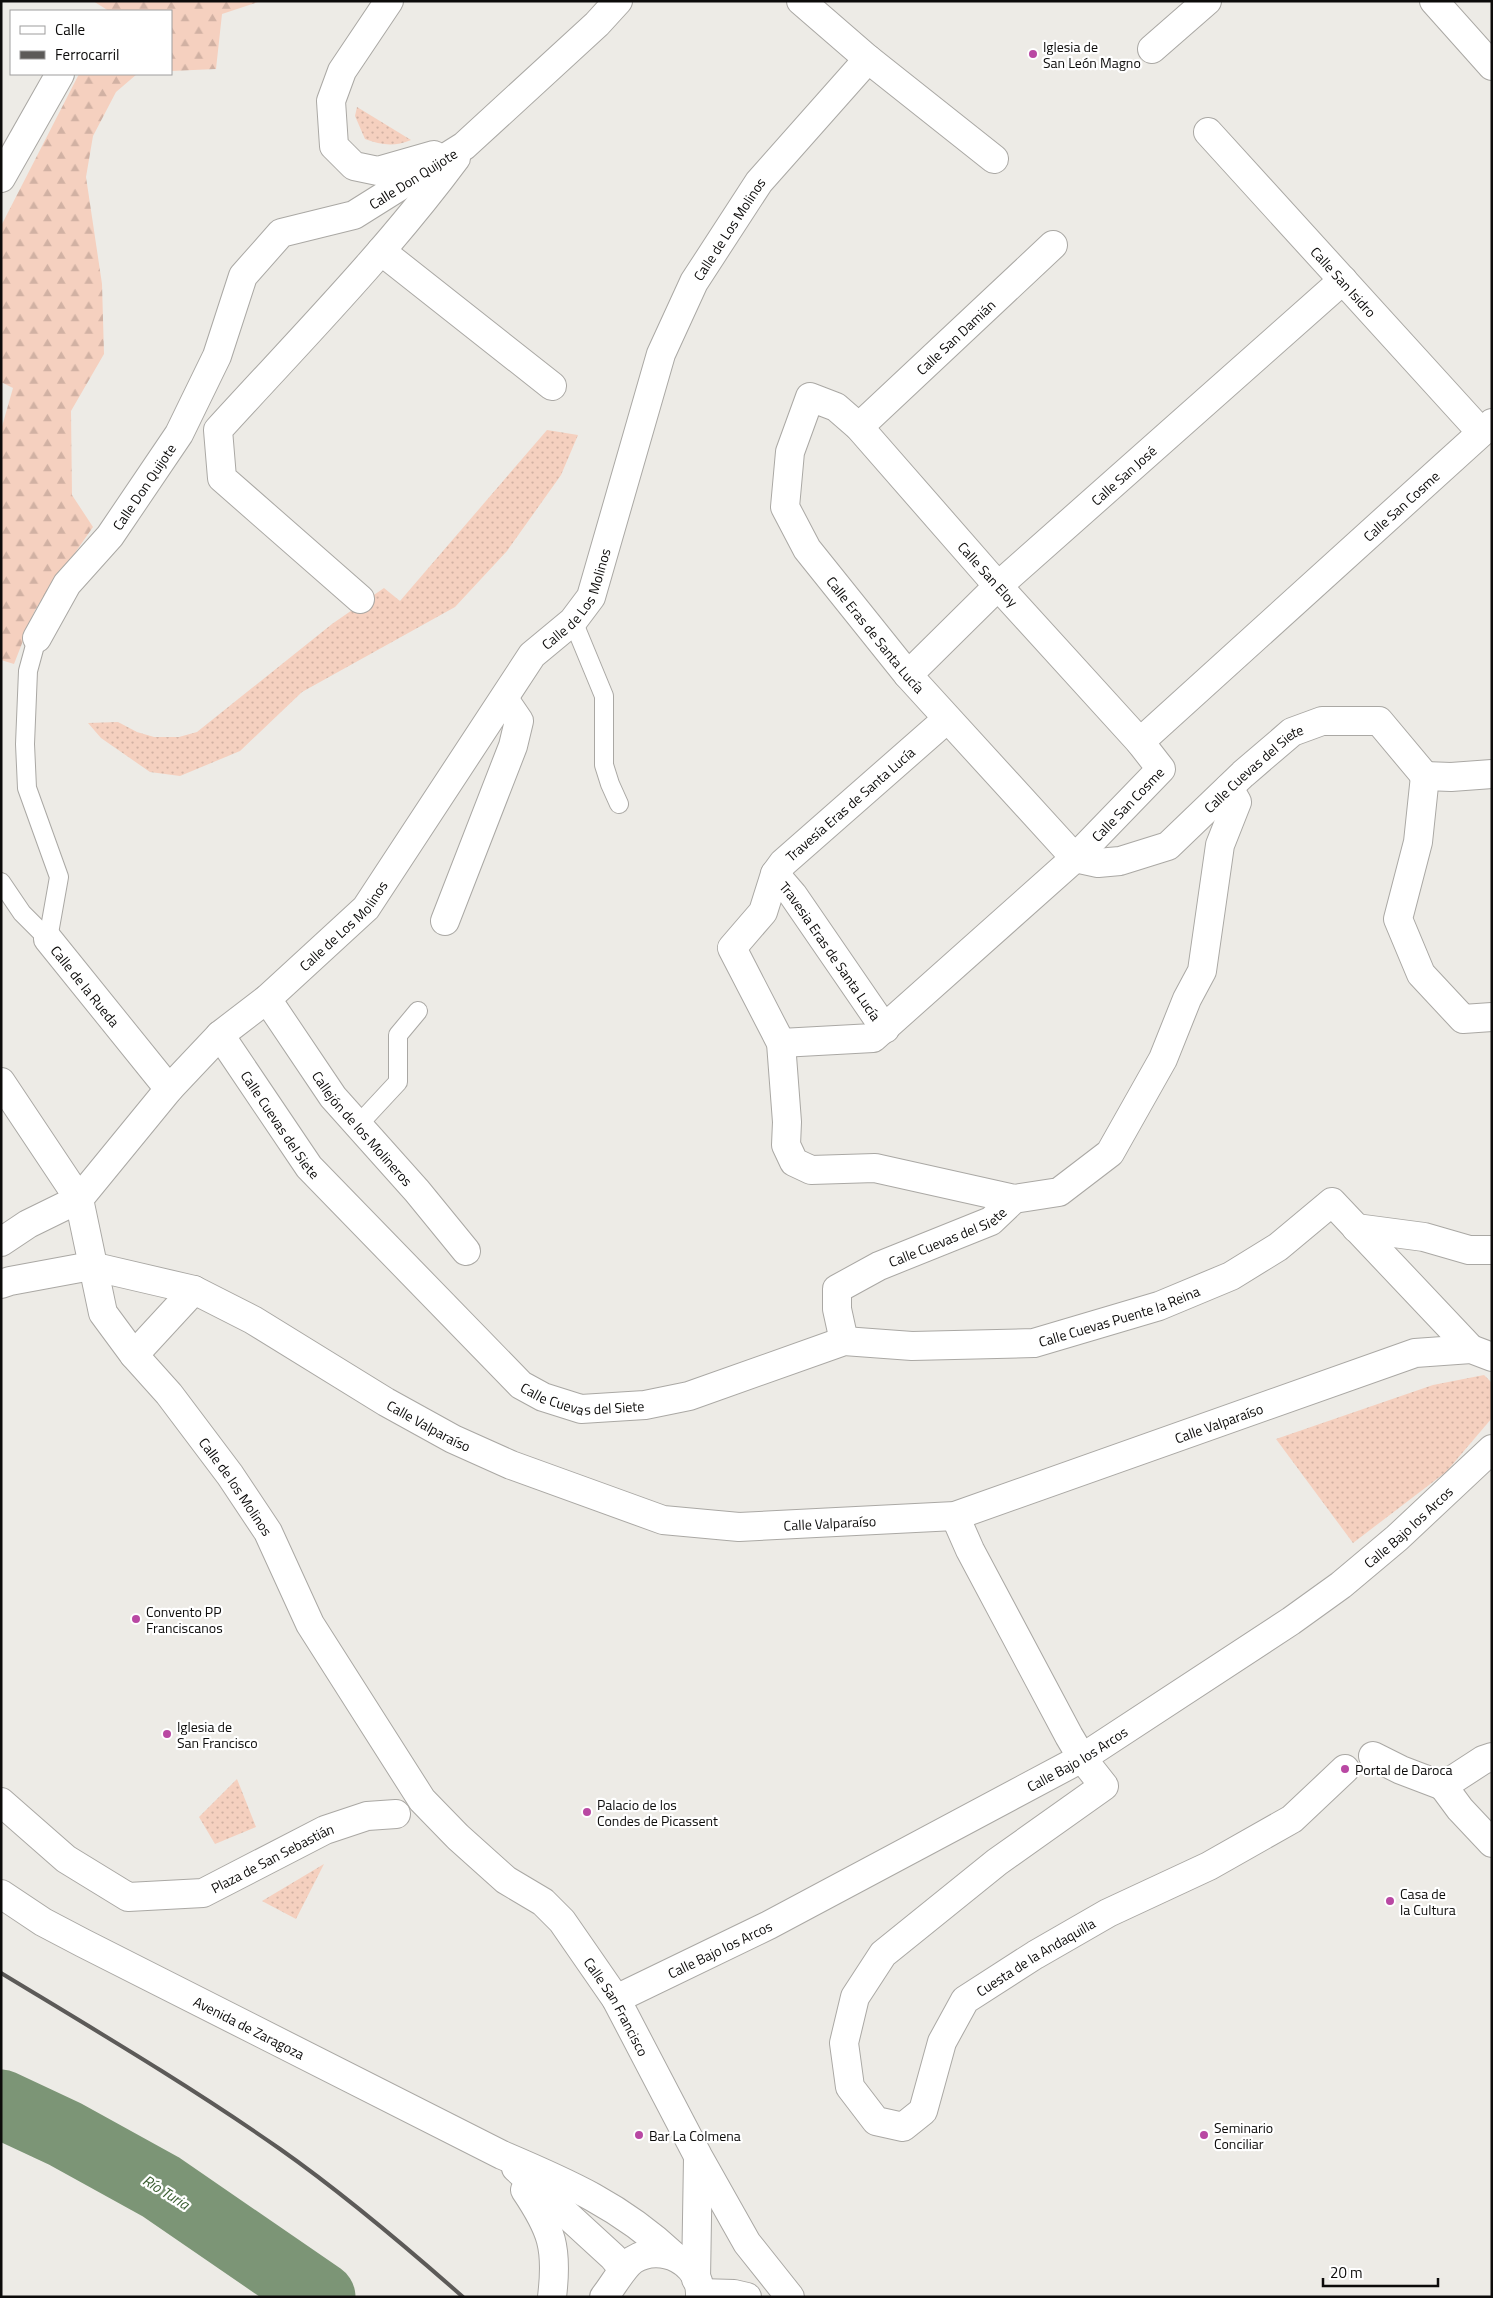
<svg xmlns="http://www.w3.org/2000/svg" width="1493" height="2298" font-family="'Titillium Web',sans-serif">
<defs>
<pattern id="forest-firs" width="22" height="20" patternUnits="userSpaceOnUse" patternTransform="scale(1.25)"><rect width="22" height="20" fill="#f5d0bf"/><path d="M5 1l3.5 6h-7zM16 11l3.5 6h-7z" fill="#d1b1a3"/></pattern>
<pattern id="garden-dots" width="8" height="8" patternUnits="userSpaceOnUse" patternTransform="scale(1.25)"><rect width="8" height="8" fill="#f5d0bf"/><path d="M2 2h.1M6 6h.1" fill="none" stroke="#d1b1a3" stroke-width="1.8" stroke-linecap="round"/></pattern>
</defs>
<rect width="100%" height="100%" fill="#edebe6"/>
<!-- forest -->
<g fill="url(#forest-firs)">
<polygon points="93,1 261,1 222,14 216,69 171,71 171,11 109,11"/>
<polygon points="79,74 137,74 116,92 93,136 86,177 102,284 104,354 71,411 72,495 93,527 35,610 14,664 1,660 1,430 13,388 1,382 1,226"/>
</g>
<!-- garden -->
<g fill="url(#garden-dots)">
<path d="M357,107L411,140C394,147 381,145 365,139L355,116Z"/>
<polygon points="547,430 578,435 561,475 507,551 455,607 302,692 240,751 180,776 150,772 101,738 88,723 118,722 137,732 154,737 179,737 197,732 332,624 384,588 400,601"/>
<polygon points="1484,1375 1492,1383 1492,1418 1446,1472 1353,1543 1276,1439 1433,1385"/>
<polygon points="237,1779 256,1827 215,1844 199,1817"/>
<polygon points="324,1864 296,1919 262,1901"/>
</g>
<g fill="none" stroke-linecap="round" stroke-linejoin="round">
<!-- river -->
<polyline stroke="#7c9576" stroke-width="69" points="1,2104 65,2134 161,2187 321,2297"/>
<defs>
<g id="lane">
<polyline points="573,621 604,696 604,765 610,784 619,804"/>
<polyline points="37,638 28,671 25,744 27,788 59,877 48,939"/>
<polyline points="1,882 22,913 48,939"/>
<polyline points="358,1125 398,1082 398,1035 418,1011"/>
</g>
<g id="street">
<polyline points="389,1 342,71 331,101 334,146 354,166 378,171 434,155"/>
<polyline points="801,1 868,59 994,159"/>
<polyline points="1434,1 1492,66"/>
<polyline points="1152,49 1207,1"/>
<path id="s1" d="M1208,132L1481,432"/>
<polyline points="1,178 60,74"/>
<polyline points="381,251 552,386"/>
<path id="s2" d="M859,427L1053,245"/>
<path d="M360,599L222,478L218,430C299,341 384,255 456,158"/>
<path id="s3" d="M37,638L67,584L110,536L179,434L217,356L243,276L281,233L354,215L464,146L597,24L618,1"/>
<path id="s4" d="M908,675L998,586L1343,280"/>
<polyline points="947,719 783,863 775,874 763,912 732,948 781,1043 787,1122 786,1145 794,1162 811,1170 875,1168 1014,1199 1059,1192 1110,1153 1163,1059 1187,999 1202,971 1220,845 1237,802 1229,788"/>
<path id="s5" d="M1140,742L1492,423"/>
<polyline points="1425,776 1418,842 1398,919 1421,974 1463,1019 1492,1017"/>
<polyline points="1425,776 1451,777 1492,774"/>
<path id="s6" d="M1075,858L1098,863L1120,861L1168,846L1243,774L1292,732L1322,721H1379L1425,776"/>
<path id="s7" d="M775,874L793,895L885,1029"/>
<polyline points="445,921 513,746 519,721 504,699"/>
<path id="s8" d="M48,939L169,1089"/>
<path id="s9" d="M267,999L333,1097L417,1191L466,1251"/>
<path id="s10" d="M220,1035L309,1167L521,1385L543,1397L581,1409L645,1405L689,1396L844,1341L912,1346L1034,1343L1159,1306L1231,1276L1278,1247L1332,1202L1471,1349"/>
<path id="s11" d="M781,1043L873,1038L1075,858L1161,769L1140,742L998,586L859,427L836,407L810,397L790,452L785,507L807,549L908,675L1075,858"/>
<path id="s12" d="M1,1082L79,1199L103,1313L134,1355L169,1394L230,1475L268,1532L310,1624L422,1800L458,1837L506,1880L543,1902L562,1921L616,1999L698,2156L747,2243L790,2297"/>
<polyline points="1356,1228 1424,1237 1469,1250 1492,1250"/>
<path id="s13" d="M1,1242L28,1224L79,1199L169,1089L220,1035L267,999L366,908L532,655L573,621L591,597L661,354L694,282L759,182L868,59"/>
<path id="s14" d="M1,1284L10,1281L91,1266L194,1290L253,1320L386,1402L453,1439L511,1465L663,1520L739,1527L955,1516L1415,1353L1471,1349L1492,1357"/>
<path id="s15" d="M844,1341L837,1309V1289L879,1266L991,1221L1014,1199"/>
<polyline points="134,1355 194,1290"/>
<path id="s16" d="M955,1516L970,1550L1069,1736L1082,1758L1104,1786L997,1862L883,1954L855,1997L844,2043L850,2087L876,2121L903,2127L923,2111L942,2042L965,2000L1035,1955L1108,1913L1209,1866L1292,1819L1345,1769"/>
<polyline points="1373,1756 1401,1770 1443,1786"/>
<polyline points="1443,1786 1460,1809 1492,1843"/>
<polyline points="1443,1786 1483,1760 1492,1757"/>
<path id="s17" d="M1,1802L66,1859L128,1897L203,1893L325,1830L367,1816L396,1814"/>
<path id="s18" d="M616,1999L769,1925L1082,1758L1291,1621L1341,1585L1397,1538L1492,1449"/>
<polyline points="696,2279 698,2158"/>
</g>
<g id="secondary">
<path id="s19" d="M1,1894L43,1922L83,1943L502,2155C568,2183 621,2206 674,2256"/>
<polyline points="516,2168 613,2257 623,2269"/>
<path d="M525,2190C552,2230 558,2248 552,2297"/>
<polyline points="700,2293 734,2294 747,2297"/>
<path d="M604,2297C613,2286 623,2267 633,2260C661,2242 702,2262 700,2297"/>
</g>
</defs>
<!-- lane casing -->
<use href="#lane" stroke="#aaa8a4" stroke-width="20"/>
<!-- street casing -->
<use href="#street" stroke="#aaa8a4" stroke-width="30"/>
<!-- secondary casing -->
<use href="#secondary" stroke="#aaa8a4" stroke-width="30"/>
<!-- lane -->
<use href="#lane" stroke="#fff" stroke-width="18"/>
<!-- street -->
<use href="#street" stroke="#fff" stroke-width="28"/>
<!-- secondary -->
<use href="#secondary" stroke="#fff" stroke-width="28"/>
<!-- rail -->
<path stroke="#5c5a58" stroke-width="4" d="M1,1973C95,2030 190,2086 280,2149C344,2194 404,2245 463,2297"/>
</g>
<!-- markers -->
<g fill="#b948a3" stroke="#fff" stroke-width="2">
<circle cx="1033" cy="54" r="5"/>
<circle cx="136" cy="1619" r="5"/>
<circle cx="167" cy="1734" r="5"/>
<circle cx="1345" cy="1769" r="5"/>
<circle cx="587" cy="1812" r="5"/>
<circle cx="1390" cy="1901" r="5"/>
<circle cx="639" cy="2135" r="5"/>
<circle cx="1204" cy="2135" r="5"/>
</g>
<g text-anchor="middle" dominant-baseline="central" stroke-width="4.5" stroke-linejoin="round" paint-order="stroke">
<!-- poi labels -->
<g font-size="14" fill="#0c0b0a" stroke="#fff" text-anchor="start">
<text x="1043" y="46">Iglesia de<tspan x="1043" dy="16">San León Magno</tspan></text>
<text x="146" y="1611">Convento PP<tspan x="146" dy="16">Franciscanos</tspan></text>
<text x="177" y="1726">Iglesia de<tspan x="177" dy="16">San Francisco</tspan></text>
<text x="1355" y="1769">Portal de Daroca</text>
<text x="597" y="1804">Palacio de los<tspan x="597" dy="16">Condes de Picassent</tspan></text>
<text x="1400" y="1893">Casa de<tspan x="1400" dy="16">la Cultura</tspan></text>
<text x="1214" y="2127">Seminario<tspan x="1214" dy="16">Conciliar</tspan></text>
<text x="649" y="2135">Bar La Colmena</text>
</g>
<!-- street labels -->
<g font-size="14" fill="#0c0b0a" stroke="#fff">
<text stroke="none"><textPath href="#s3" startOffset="622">Calle Don Quijote</textPath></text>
<text stroke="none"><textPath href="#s13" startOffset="1281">Calle de Los Molinos</textPath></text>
<text stroke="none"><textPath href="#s1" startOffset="202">Calle San Isidro</textPath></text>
<text stroke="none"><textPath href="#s2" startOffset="132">Calle San Damián</textPath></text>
<text stroke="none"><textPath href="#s4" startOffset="294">Calle San José</textPath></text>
<text stroke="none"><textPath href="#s3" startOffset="186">Calle Don Quijote</textPath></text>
<text stroke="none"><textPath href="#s5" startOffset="352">Calle San Cosme</textPath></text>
<text transform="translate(988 574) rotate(48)">Calle San Eloy</text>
<text stroke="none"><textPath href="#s13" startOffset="876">Calle de Los Molinos</textPath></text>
<text stroke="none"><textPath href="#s11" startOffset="1272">Calle Eras de Santa Lucía</textPath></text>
<text stroke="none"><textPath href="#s6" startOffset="212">Calle Cuevas del Siete</textPath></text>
<text transform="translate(850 804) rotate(-41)">Travesía Eras de Santa Lucía</text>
<text stroke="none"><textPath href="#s11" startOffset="438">Calle San Cosme</textPath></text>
<text stroke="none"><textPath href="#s13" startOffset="471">Calle de Los Molinos</textPath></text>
<text stroke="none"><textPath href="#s7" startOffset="95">Travesia Eras de Santa Lucía</textPath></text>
<text stroke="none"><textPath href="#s8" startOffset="60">Calle de la Rueda</textPath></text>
<text stroke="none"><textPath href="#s10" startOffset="108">Calle Cuevas del Siete</textPath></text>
<text stroke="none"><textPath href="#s9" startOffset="161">Callejón de los Molineros</textPath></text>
<text stroke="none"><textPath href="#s15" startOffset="175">Calle Cuevas del Siete</textPath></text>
<text stroke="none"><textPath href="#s10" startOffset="1081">Calle Cuevas Puente la Reina</textPath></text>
<text stroke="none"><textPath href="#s10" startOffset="528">Calle Cuevas del Siete</textPath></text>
<text stroke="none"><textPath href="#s14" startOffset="1294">Calle Valparaíso</textPath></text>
<text stroke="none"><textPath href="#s14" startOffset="469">Calle Valparaíso</textPath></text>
<text stroke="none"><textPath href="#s12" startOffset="476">Calle de los Molinos</textPath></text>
<text stroke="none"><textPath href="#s14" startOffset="889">Calle Valparaíso</textPath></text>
<text stroke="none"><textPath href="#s18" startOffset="925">Calle Bajo los Arcos</textPath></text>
<text stroke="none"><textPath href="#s18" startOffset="520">Calle Bajo los Arcos</textPath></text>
<text stroke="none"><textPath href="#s17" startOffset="312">Plaza de San Sebastián</textPath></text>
<text stroke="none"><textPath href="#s18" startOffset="115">Calle Bajo los Arcos</textPath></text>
<text stroke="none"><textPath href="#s16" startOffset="1028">Cuesta de la Andaquilla</textPath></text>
<text stroke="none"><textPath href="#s12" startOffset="1129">Calle San Francisco</textPath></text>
<text stroke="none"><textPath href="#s19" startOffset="282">Avenida de Zaragoza</textPath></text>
</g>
<!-- water labels -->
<g font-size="15" font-style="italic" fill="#3b5f31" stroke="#fff">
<text transform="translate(166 2192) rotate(32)">Río Turia</text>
</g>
</g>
<!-- border -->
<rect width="1493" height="2298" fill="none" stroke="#0c0b0a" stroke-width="5"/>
<!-- legend -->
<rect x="10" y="10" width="162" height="65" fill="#ffffff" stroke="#9e9d9d"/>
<rect x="20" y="26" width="25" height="8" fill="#ffffff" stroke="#9e9d9d"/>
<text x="55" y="35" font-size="15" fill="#0c0b0a">Calle</text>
<rect x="20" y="51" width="25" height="8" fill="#5c5a58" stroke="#9e9d9d"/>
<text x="55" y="60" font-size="15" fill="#0c0b0a">Ferrocarril</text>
<!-- scale -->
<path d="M1323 2278v8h115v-8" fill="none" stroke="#0c0b0a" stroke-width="2.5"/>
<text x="1330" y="2278" font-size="15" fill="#0c0b0a" stroke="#ffffff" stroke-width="4" paint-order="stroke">20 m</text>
</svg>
